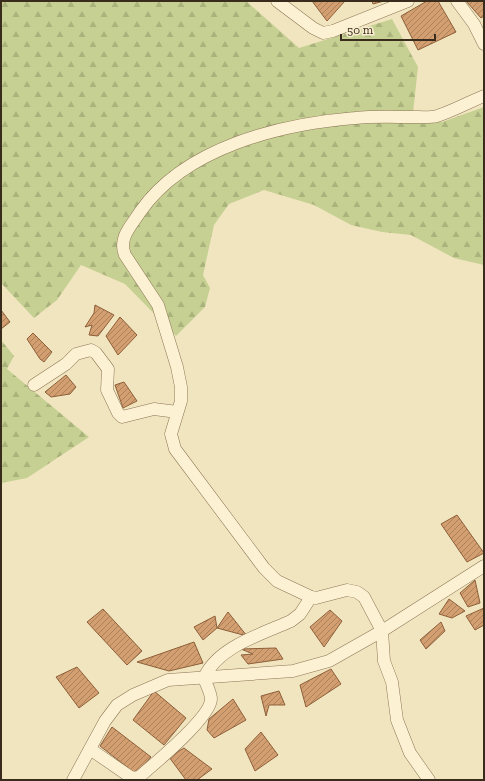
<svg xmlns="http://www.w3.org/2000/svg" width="485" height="781" font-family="'Zilla Slab',serif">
<defs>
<pattern id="forest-firs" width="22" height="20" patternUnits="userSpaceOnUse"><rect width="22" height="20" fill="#c6d092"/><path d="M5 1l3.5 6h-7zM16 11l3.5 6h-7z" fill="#abb37d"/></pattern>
<pattern id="building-hatch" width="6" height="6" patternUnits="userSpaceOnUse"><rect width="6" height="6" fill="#d39f71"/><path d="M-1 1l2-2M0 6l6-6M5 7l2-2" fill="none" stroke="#ac825c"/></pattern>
</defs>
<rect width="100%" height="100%" fill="#f1e5bf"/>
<!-- forest -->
<g fill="url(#forest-firs)">
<polygon points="1,1 246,1 299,48 392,19 418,67 412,122 442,122 484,107 484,265 454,258 411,235 382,232 351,225 314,205 264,190 229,204 214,225 203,275 210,288 205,307 176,336 125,284 81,265 57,300 34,318 1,283"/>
<polygon points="1,340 14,356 7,369 89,437 27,478 1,483"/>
</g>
<!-- building -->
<g fill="url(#building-hatch)" stroke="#8d5f39">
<polygon points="312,1 345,1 327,21"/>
<polygon points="372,1 384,1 373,4"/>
<polygon points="427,1 438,1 456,32 418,50 401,16"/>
<polygon points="466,1 484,1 484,16 481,18"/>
<polygon points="95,305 114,315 98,336 89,335 92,325 85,327 94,313"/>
<polygon points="1,310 10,322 1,329"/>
<polygon points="120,317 137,335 118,355 106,336"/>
<polygon points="33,333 52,352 44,362 40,359 27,339"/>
<polygon points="66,375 76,387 70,394 51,397 45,392"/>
<polygon points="124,382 137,401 123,408 115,385"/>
<polygon points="457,515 484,553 467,562 441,524"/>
<polygon points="475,580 480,603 468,607 460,593"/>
<polygon points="449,599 465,611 452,618 439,614"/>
<polygon points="484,608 484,625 475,630 466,616"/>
<polygon points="103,609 142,651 127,665 87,622"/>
<polygon points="330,610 342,621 324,647 310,627"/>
<polygon points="228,612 247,636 217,628"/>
<polygon points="215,616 217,628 203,640 194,627"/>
<polygon points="441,622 445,631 426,649 420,640"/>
<polygon points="194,642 203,663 169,671 137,662"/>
<polygon points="276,648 283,659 248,664 241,655 253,654 241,649"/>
<polygon points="77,667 99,693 79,708 56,677"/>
<polygon points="331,669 341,684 306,707 300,685"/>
<polygon points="154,691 186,718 164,745 133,720"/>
<polygon points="279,691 285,705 269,705 266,716 261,696"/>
<polygon points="233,699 246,720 214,738 207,730 209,719"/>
<polygon points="112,727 151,757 136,774 100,746"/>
<polygon points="261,732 278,755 255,771 245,749"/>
<polygon points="184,748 212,769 197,780 186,780 169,757"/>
</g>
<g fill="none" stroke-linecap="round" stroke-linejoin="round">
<defs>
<g id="street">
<polyline points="277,1 313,28 323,33 333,31 408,1"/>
<polyline points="457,1 474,24 484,44"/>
<polyline points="34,385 66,364 76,354 91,350 96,353 108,369 107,390 118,413 122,417 154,409 177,412"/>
<path d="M90,749L132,778L139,777C153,765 211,717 211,699C211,693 206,684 204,678C217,647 262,634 291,621L300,614L311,597"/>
<polyline points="73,780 105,721 117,705 133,695 168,680 293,671 329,661 382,631 484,566"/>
<path d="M429,780L410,753L397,720L392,682L384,661L382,631L364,597L357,592L347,590L316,598L311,597L277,581L264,568L175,449L171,434L181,401V387L177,367L158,305L125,255C118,238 131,226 140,212C185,147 281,124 355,118C374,116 394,117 413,117C420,117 430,118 437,116C453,111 469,102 484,96"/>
</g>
</defs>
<!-- street casing -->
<use href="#street" stroke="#8c7556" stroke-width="13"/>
<!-- street -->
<use href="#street" stroke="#fcf1d3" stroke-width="12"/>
</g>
<!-- border -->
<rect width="485" height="781" fill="none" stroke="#3a2c1c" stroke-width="4"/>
<!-- scale -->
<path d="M341 34v6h94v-6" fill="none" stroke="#3a2c1c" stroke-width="2"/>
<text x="347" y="34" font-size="12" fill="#3a2c1c" stroke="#f8eecf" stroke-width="3" paint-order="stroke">50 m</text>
</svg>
